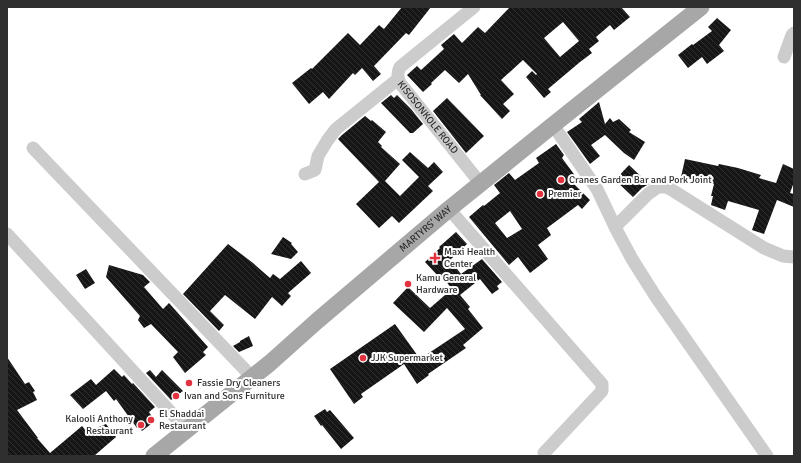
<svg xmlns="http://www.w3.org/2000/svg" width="801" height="463" font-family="Signika,sans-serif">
<defs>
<pattern id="building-back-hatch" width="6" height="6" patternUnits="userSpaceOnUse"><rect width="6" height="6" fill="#161616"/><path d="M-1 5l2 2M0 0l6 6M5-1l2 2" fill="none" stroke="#303030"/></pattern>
</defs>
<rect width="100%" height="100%" fill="#fff"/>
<!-- building -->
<g fill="url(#building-back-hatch)" fill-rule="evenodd">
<polygon points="402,7 431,7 409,35 406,33 374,66 381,74 373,81 362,68 355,75 353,73 329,99 323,92 309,104 292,83 311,68 312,69 348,33 360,45 379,25 384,29"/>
<path d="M510,7H621L630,17L614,30L610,25L596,37L599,41L589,49L592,53L580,62L548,89L551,92L544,98L526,77L532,71L536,75L537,74L523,60L501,80L514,94L503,104L510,111L502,119L480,95H481L468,74L459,83L445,70L431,83L432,84L423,92L407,75L417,66L421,70L444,49L441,45L454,34L462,43L478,27L485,33ZM563,22L579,41L560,57L544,38Z"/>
<polygon points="717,18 731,30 719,45 724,51 707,64 702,57 688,68 678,55 692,44 693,45 712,31 708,27"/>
<polygon points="391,95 394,98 397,95 411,109 423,124 413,133 410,133 381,103"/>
<polygon points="447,98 484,136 466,153 433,111"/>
<polygon points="599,102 605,124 610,118 613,122 619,119 631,130 629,132 645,142 634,160 624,153 605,135 591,145 600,156 590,164 567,132 582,122 579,119"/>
<polygon points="365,116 371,121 372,120 386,132 378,142 382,146 381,147 400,164 385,181 400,196 419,177 402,160 410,152 428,168 434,162 443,172 428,186 433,191 399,223 392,216 379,228 356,204 379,182 338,139 342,135"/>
<path d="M556,144L564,155L562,158L579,181L574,184L590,200L582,209L578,205L547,228L551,235L538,245L548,259L530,273L518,257L509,265L469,217L483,205L484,206L500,193L494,185L509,173L515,180L539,163L536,158ZM510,211L522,229L507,238L495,223Z"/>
<polygon points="685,159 718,166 719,164 738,168 761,175 759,178 776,183 783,164 794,169 794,182 790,193 794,194 794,207 777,200 764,234 752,230 759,210 728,201 725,210 711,205 713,196 711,196 714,184 681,177"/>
<polygon points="629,165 649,184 642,188 633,197 615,180"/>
<polygon points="456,232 467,244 450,260 461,274 482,259 502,282 497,286 499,289 492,294 480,279 460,295 470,307 468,309 483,328 463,345 466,348 428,374 429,375 417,384 404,364 361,394 363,397 354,404 330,369 395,324 420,359 465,329 447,308 424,332 393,303 408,287 430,308 452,289 441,275 439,277 425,262 440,248 439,247"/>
<polygon points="283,237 292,243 291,244 298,252 291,259 271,254"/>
<polygon points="228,244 253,263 270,278 273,274 280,279 301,261 311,273 288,293 291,296 282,306 272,297 255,319 225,295 210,311 224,325 219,331 183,294"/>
<polygon points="109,265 143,275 150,282 144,287 163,309 169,303 208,347 203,352 206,355 185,373 173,357 178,352 151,324 144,328 138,320 140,316 106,277"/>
<polygon points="86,269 95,283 85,289 76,275"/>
<polygon points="249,336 253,346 239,352 233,346 240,342 240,341"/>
<polygon points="7,357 25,384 29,382 35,391 33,392 37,400 17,410 38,438 37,438 50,453 82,426 87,432 106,424 116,437 94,456 7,456"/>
<polygon points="114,369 122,377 124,375 132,384 133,383 155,407 149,412 155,421 142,431 139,427 137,428 116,399 114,401 106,391 83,409 70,395 91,379 96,385"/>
<polygon points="150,370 156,377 162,370 183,391 171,400 146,373"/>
<polygon points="325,409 327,412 330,410 354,438 341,449 322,425 321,426 314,416"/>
</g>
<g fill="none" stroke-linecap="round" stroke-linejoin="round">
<!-- minor -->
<g stroke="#ccc" stroke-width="13">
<path id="s1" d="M474,7L400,67C397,73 397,77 400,83L481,184"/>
<polyline points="784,57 792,35 794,33"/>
<polyline points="553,125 597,189 616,229 632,259 656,297 767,456"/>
<polyline points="33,148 252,377"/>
<polyline points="305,174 315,170 318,156 327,141 336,129 398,79"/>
<polyline points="449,209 602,384 602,391 544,453"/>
<polyline points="615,227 648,194 658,187 666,187 672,190 764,248 783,256 794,257"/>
<polyline points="7,234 187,430"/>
</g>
<!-- major -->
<path stroke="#a7a7a7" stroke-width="17" id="s2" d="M154,456L270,363L317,321L449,209L553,125L701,7"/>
</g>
<!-- markers -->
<g fill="#e43340" stroke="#fff" stroke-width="1.5">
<circle cx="561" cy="180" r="4"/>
<circle cx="540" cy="194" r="4"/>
<path d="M433 252h4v4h4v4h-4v4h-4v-4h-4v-4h4z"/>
<circle cx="408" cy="284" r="4"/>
<circle cx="363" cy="358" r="4"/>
<circle cx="189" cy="383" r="4"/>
<circle cx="176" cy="396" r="4"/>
<circle cx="151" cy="420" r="4"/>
<circle cx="141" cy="425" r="4"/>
</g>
<g text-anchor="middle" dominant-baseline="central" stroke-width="4" stroke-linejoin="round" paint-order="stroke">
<!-- street labels -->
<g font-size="10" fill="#2f2f2f" stroke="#fff">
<text stroke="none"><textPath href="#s1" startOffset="156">KISOSONKOLE ROAD</textPath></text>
<text stroke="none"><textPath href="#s2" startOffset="354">MARTYRS' WAY</textPath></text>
</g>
<!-- poi labels -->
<g font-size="10" fill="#2f2f2f" stroke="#fff" text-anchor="start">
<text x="569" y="180">Cranes Garden Bar and Pork Joint</text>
<text x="548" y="194">Premier</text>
<text x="444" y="252">Maxi Health<tspan x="444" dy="12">Center</tspan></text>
<text x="416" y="278">Kamu General<tspan x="416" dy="12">Hardware</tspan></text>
<text x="371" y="358">JJK Supermarket</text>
<text x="197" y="383">Fassie Dry Cleaners</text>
<text x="184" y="396">Ivan and Sons Furniture</text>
<text x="159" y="414">El Shaddai<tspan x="159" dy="12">Restaurant</tspan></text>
<text x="133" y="419" text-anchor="end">Kalooli Anthony<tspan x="133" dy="12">Restaurant</tspan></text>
</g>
</g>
<!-- border -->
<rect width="801" height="463" fill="none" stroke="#2f2f2f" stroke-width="16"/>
</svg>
